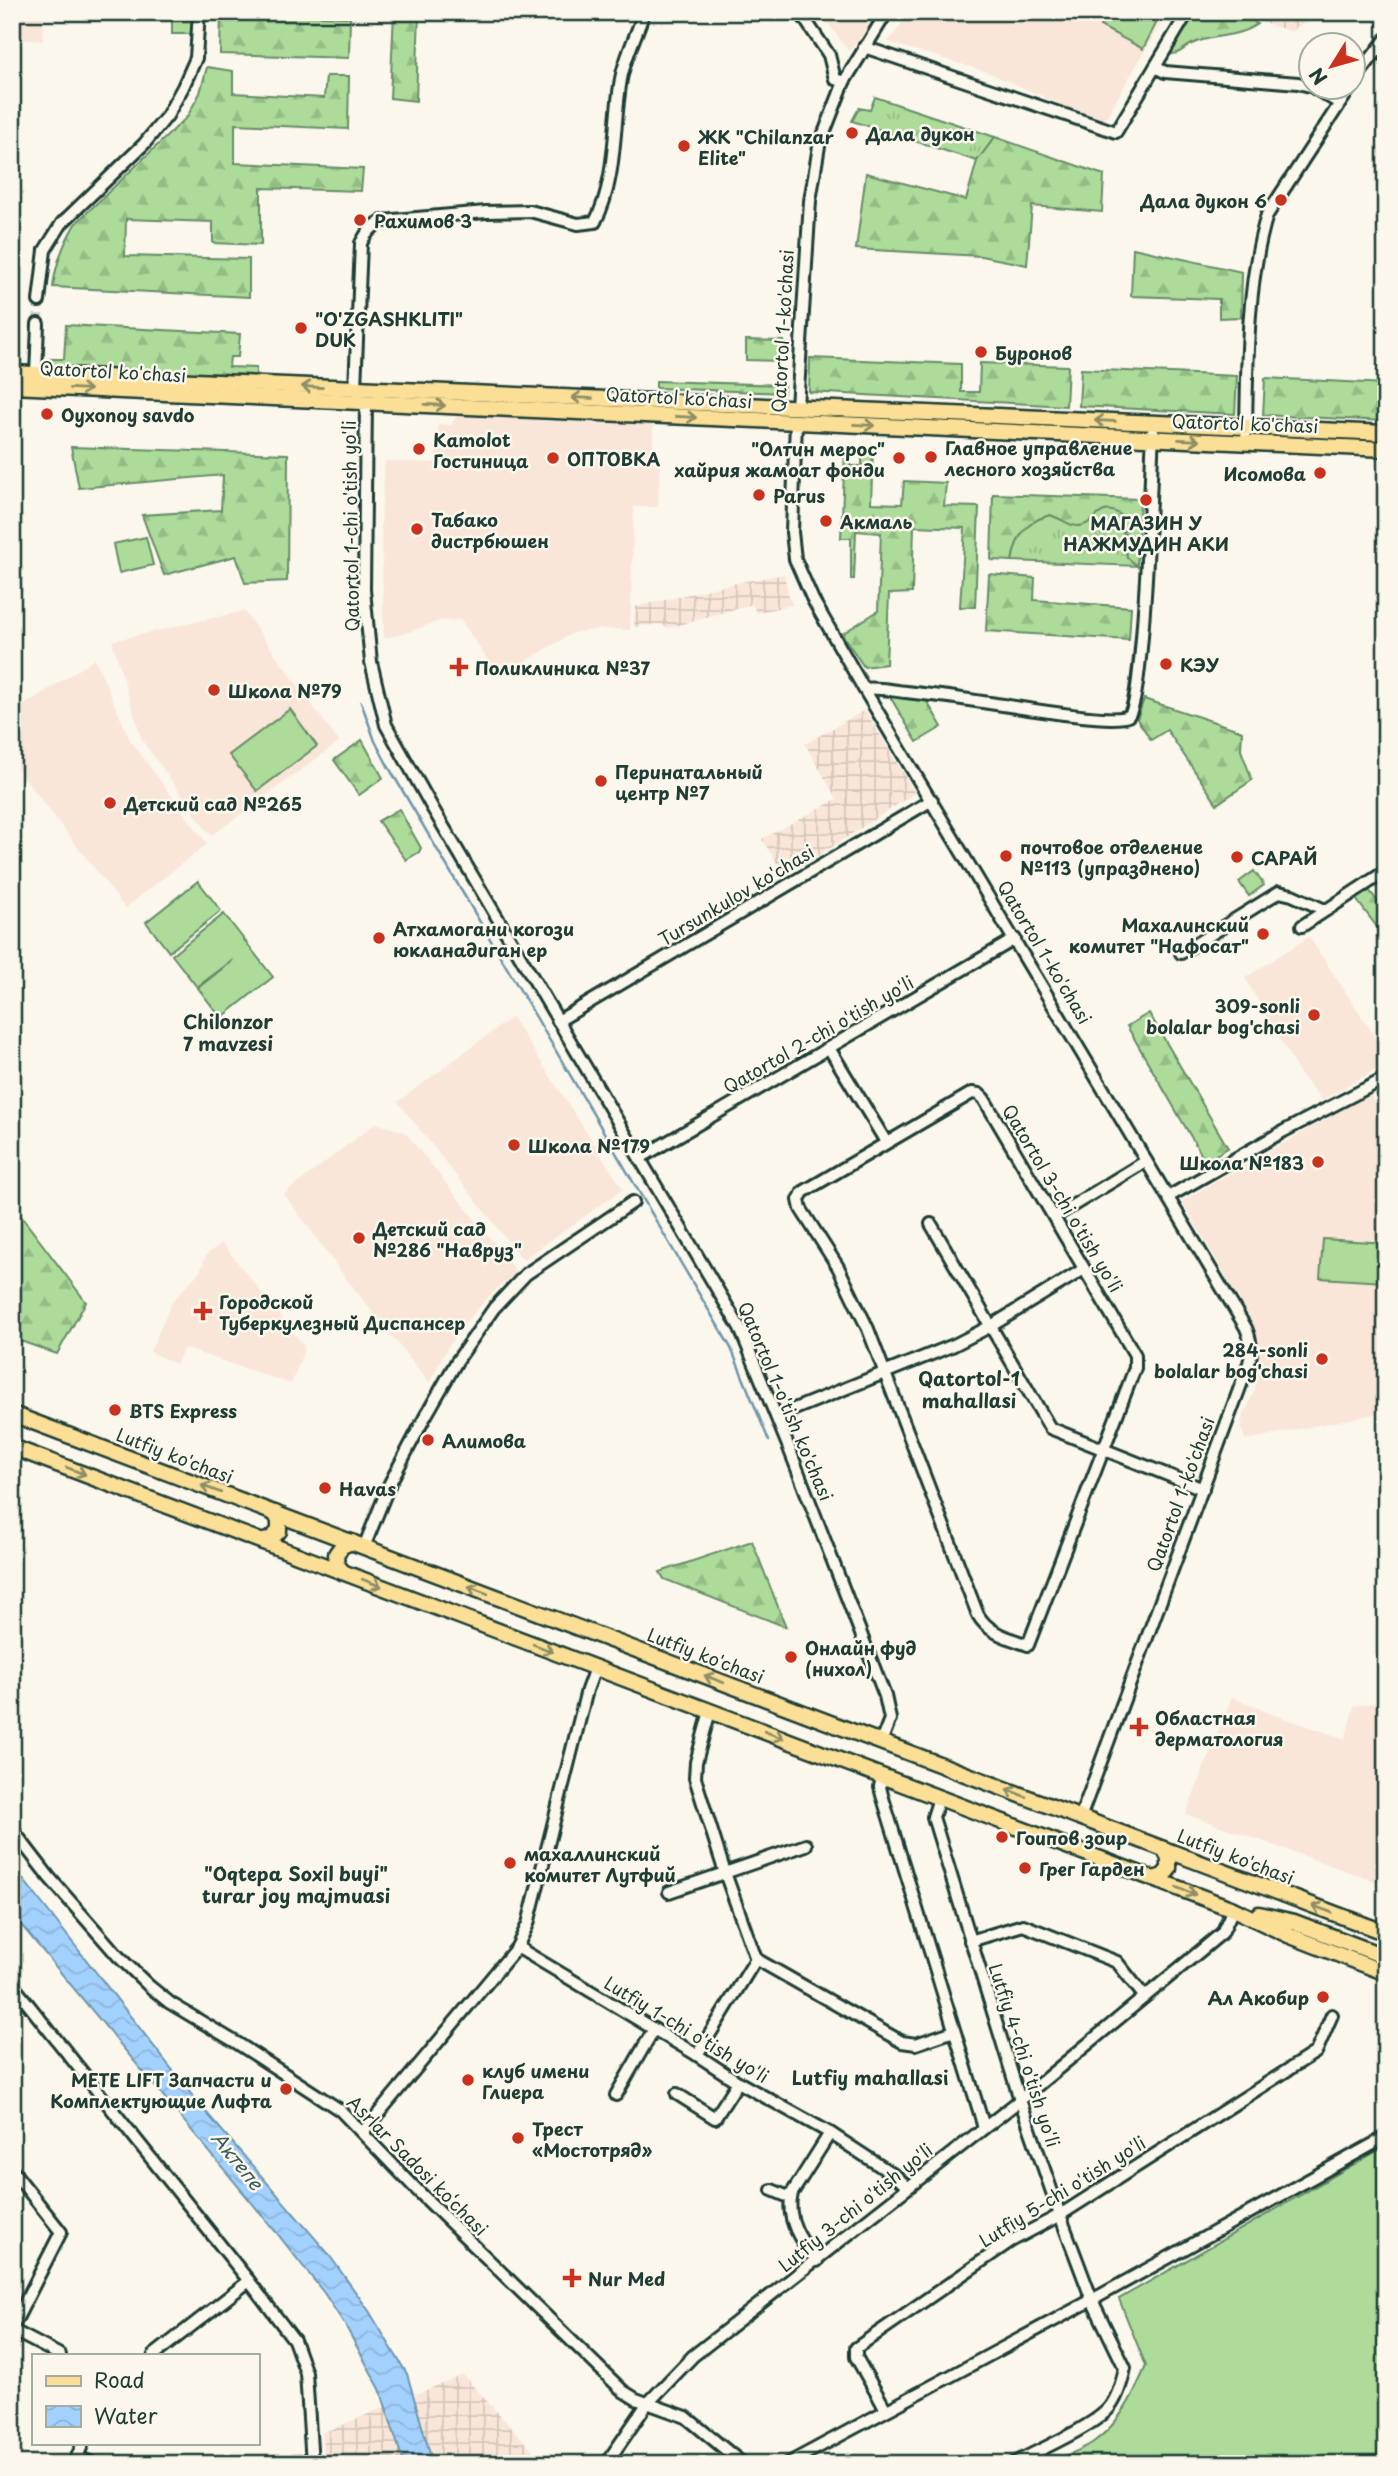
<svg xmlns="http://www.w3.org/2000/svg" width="1398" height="2476" font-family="'Playpen Sans',sans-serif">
<defs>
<pattern id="industrial-grid" width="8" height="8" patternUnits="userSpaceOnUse" patternTransform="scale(1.75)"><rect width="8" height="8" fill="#f9e6d8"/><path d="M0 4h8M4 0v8" fill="none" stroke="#d5c6ba"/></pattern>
<pattern id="grass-tufts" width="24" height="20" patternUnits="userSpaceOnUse" patternTransform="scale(1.75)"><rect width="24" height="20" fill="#addb9a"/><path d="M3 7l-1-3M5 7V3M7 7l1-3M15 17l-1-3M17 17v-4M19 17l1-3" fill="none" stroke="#94bd85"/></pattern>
<pattern id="forest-firs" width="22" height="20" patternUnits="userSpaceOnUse" patternTransform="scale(1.75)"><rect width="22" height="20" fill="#addb9a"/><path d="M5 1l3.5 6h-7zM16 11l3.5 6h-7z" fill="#94bd85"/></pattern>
<pattern id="park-crowns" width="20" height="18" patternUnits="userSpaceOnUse" patternTransform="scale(1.75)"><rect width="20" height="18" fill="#addb9a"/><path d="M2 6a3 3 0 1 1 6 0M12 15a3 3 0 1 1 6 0" fill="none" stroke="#94bd85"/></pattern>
<pattern id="water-waves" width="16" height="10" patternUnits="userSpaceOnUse" patternTransform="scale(1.75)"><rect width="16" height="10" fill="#a3d1fe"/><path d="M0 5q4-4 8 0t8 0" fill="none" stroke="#8cb4da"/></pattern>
</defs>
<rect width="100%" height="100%" fill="#fbf7ec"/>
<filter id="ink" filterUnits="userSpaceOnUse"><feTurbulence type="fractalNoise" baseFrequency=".0143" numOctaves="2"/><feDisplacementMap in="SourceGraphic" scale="14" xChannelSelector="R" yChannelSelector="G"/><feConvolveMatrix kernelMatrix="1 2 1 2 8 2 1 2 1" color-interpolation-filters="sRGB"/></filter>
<g filter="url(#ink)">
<!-- built -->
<g fill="#f9e6d8">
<polygon points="12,12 44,12 43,41 12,39"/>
<polygon points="820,12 880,12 849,52"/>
<polygon points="911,12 1167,12 1103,123 987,72 888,42"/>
<polygon points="458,414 653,423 653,461 660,462 658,507 634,507 630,630 598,629 573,633 499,677 461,620 439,621 403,634 384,638 381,525 385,461 435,463 438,424 451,425"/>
<polygon points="244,611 339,742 211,836 142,740 112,641"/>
<polygon points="95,659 130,740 207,844 125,908 12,762 12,713"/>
<polygon points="1309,937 1386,1053 1386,1064 1322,1100 1301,1076 1245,978"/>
<polygon points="512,1017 623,1189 523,1260 398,1102"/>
<polygon points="1370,1094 1386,1122 1386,1360 1379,1413 1245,1440 1241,1422 1255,1389 1258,1358 1253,1323 1182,1201"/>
<polygon points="376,1123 405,1132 517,1272 492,1293 459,1330 442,1357 429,1383 348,1281 284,1194"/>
<polygon points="222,1243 305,1347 291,1384 184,1348 176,1364 150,1352 172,1302 200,1271 207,1254"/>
<polygon points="1232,1697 1269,1713 1345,1739 1354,1706 1386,1701 1386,1885 1186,1814"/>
</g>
<!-- industrial -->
<g fill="url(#industrial-grid)">
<polygon points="1249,12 1314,12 1292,32 1259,21"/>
<polygon points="784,574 791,605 756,613 753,604 668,628 660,624 634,627 635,607 731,584"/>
<polygon points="865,710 915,793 812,860 784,874 762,839 837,799 805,744"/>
<polygon points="463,2375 545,2464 325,2464 322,2433"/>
</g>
<!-- grass -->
<g fill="url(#grass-tufts)" stroke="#668c67" stroke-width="2">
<polygon points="875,97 995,137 977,161 852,121 859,108 870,110"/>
<path d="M1103,510H1113L1121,515L1127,557L1137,566L1012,561C1016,537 1025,521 1050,515C1078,524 1078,534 1103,510Z"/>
</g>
<!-- forest -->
<g fill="url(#forest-firs)" stroke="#668c67" stroke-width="2">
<polygon points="394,12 419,12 416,101 390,98"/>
<path d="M1193,12H1243L1257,24C1238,38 1212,34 1192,44C1180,50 1184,53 1167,55Z"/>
<polygon points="221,13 350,17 349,58 220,54"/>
<path d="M207,67L233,71V93L324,98L326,76H349L348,129L235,124V163L363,169L361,191L261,188V245L213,243V222L126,219L125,256L249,259V297L53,287C56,263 63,245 75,224L187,117L200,93Z"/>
<polygon points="995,137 1104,175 1102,212 1032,206 1027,265 981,256 856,249 866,173 966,200 977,161"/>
<polygon points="1133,248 1242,272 1241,317 1219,318 1219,299 1131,296"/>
<polygon points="66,325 240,334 238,357 230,357 229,367 256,368 256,377 48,369 49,359 64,359"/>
<polygon points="746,340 784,341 783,361 746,360"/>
<polygon points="810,358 961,364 961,392 979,392 980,363 1068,366 1066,406 809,392"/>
<polygon points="1081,369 1237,376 1235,414 1079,406"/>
<polygon points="1265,378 1386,384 1386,421 1263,415"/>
<polygon points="656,381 784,385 784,393 656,388"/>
<polygon points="71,447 288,454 287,581 245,583 236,556 164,575 142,515 221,510 223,475 79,488"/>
<polygon points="845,450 850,450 850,466 862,466 862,450 873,450 871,503 902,504 904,481 946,483 944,506 979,507 975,607 960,607 965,528 914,526 912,593 889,594 886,664 864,667 842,634 878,611 881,533 856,531 854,579 851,579 851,538 841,538"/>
<path d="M993,494L1140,499L1137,566L1127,557L1121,515C1097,500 1097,527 1076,526C1068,525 1058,517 1050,515C1026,521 1016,537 1012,561L991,560Z"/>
<polygon points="989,574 1035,578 1034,600 1131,607 1129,640 986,631"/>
<polygon points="889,695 926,700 942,727 917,742"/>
<polygon points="1144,699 1242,731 1241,750 1252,780 1217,804 1167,730 1151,740 1137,719"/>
<polygon points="362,740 383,778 359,795 334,760"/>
<polygon points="399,809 421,848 419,852 406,860 378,821"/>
<polygon points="1369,890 1386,912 1386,939 1356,899"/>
<polygon points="1149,1013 1228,1148 1205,1161 1127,1026"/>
<polygon points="12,1204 86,1302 57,1354 12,1338"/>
<polygon points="752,1541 786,1627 664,1579 660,1572"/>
</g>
<!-- park -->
<polygon fill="url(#park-crowns)" stroke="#668c67" stroke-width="2" points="1254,871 1264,885 1249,896 1239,882"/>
<!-- pitch -->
<g fill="#addb9a" stroke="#668c67" stroke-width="2">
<polygon points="172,12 193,12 192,34 172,34"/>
<polygon points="1107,12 1162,12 1143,49 1100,26"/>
<polygon points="146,537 153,565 119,573 113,544"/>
<polygon points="290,709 317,746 257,791 229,755"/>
<polygon points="198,881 221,911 169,952 146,922"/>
<polygon points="224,914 273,977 221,1018 198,988 233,960 197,987 172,955"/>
<polygon points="1323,1239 1386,1243 1384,1282 1320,1278"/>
<path d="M1386,2146V2464H1046C1061,2457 1078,2452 1092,2443C1120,2424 1133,2396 1146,2366L1119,2299Z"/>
</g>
<!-- water -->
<polygon fill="url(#water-waves)" stroke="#6e96ad" stroke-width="2" points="12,1865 199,2104 327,2252 369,2311 407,2374 433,2464 404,2464 380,2389 345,2325 324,2293 276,2232 12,1914"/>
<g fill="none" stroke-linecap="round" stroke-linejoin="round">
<!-- stream -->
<polyline stroke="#6e96ad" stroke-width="2.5" points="361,702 375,741 388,766 731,1348 769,1441"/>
<!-- minor-tunnel -->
<polyline stroke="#cfd2c7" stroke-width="10" stroke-dasharray="10 5" stroke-linecap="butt" points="38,324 39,301"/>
<defs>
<g id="minor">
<polyline points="800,12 829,55 835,79 844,82"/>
<polyline points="1188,12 1155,67 1165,72 1298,83 1310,86"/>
<polyline points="864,47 1116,132 1155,67"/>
<polyline points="1352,83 1386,39"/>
<polyline points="1314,88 1339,103"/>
<polyline points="39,301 45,250 62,223 144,144 167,116 183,87 196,58 199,12"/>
<polyline points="36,374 38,324"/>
<path d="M355,388L361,243C366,233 372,226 382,221L486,212L530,211L578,224L595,222C617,181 613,124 621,79C625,57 637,34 644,12"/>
<polyline points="366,402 364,590 371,662 386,725 433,809 740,1328 789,1448 885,1696 890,1719 881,1742"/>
<polyline points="797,407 810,201 819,146 844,82 887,12"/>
<path d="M796,422L792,532L795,559L813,600L864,689L1246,1328C1251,1340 1253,1351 1249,1363L1080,1818"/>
<path d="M1246,433C1247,365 1247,280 1267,215L1350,88"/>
<path d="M864,689C878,687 893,691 906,692C936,695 966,699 996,704C1017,707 1114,724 1128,716C1144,707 1151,466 1153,432"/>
<polyline points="1302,926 1386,871"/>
<polyline points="1181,953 1279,892 1292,895 1325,910"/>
<polyline points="558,1021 932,800"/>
<polyline points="829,1048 886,1142"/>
<path d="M972,1093L979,1094L984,1099L1135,1355V1368L1028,1645C1009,1638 989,1634 978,1615L868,1329L838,1267L801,1209L799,1200L803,1192Z"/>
<polyline points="640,1158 1015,939"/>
<polyline points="1168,1197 1284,1131 1386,1078"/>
<polyline points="1054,1217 1146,1161"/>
<polyline points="931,1224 1050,1428 1203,1489"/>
<polyline points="777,1416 954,1345 991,1326 1084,1269"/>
<polyline points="364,1547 390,1483 425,1417 457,1361 494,1308 526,1274 633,1202"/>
<polyline points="710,1711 696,1762 695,1778 725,1873 756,1959 902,2042 916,2044 954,2031"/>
<polyline points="882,1776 880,1787 882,1795 984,2127"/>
<path d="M939,1798L933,1817L1020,2100L1060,2215L1092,2300L1125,2368C1122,2382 1118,2397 1109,2408C1093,2427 1036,2451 1013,2464"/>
<polyline points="12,1829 49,1877 118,1956 149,1986 170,2003 237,2043 340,2110 419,2192 623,2391 636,2399 686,2417 743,2464"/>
<polyline points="669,1892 806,1845"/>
<polyline points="970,1941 1023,1925 1117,1962 1144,1996"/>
<polyline points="517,1947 697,2055 738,2082 830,2133 897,2177 907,2187"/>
<polyline points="12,1984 249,2281 294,2340 306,2373 312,2464"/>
<polyline points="697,2055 756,1959"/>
<polyline points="677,2094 715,2118 738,2082"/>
<polyline points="616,2095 654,2029"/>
<polyline points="363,2132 517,1947 528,1924 587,1690 595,1668"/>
<polyline points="12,2170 61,2232 12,2328"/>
<polyline points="772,2190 791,2198"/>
<path d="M817,2261C801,2242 785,2219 792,2193L830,2133"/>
<polyline points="12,2330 60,2355"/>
<polyline points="154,2355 249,2281"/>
<polyline points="886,2410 856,2357 856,2348 1011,2241 1060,2215 1316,2052 1332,2015"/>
<polyline points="77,2457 94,2464"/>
<polyline points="74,2464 83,2443"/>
<polyline points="606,2464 647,2404 693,2356 1020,2100 1222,1933 1233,1909"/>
<polyline points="787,2464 1092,2300 1386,2137"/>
</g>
<g id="major">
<polyline points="12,373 1386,433"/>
<polyline points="12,386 1386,449"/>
<polyline points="12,1414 1386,1933"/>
<polyline points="12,1447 1233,1909 1288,1935 1386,1973"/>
<polyline points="263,1542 272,1538 279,1531 279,1521 275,1513"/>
<polyline points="343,1572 337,1565 336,1554 342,1546 352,1542"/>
<polyline points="1154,1879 1163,1876 1169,1869 1169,1859 1165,1850"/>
<polyline points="1259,1914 1294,1922 1386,1957"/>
</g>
</defs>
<!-- minor casing -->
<use href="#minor" stroke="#1f3d34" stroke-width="16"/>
<!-- major casing -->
<use href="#major" stroke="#1f3d34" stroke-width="19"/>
<!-- minor -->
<use href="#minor" stroke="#fbf7ec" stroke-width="10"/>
<!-- major -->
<use href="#major" stroke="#fbdf96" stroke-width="14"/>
</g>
<!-- one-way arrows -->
<defs><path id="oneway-shaft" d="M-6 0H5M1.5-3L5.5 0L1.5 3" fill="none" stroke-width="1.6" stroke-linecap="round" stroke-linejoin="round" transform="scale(1.75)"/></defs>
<g stroke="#8d8e65">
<use href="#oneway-shaft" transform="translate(312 387) rotate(-177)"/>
<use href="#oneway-shaft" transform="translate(80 389) rotate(3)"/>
<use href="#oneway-shaft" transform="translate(582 398) rotate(-178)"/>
<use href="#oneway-shaft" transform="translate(435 405) rotate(3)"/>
<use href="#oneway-shaft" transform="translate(686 417) rotate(3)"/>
<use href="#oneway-shaft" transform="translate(1105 421) rotate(-178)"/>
<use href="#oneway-shaft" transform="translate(864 425) rotate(3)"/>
<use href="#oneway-shaft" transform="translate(1189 440) rotate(3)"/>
<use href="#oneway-shaft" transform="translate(76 1471) rotate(21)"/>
<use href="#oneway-shaft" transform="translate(211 1489) rotate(-159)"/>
<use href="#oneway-shaft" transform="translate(372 1583) rotate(21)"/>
<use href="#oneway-shaft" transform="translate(478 1590) rotate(-159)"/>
<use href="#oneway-shaft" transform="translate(543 1648) rotate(21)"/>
<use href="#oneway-shaft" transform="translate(714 1679) rotate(-159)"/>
<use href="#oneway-shaft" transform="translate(774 1735) rotate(21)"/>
<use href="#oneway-shaft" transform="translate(1016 1793) rotate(-159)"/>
<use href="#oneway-shaft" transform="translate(1186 1891) rotate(21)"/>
<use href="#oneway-shaft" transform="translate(1322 1909) rotate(-160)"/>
</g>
</g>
<!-- markers -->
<g fill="#c8321e" stroke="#fbf7ec" stroke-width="2.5">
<circle cx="852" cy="133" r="7"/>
<circle cx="684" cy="146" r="7"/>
<circle cx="1281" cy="200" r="7"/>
<circle cx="360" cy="220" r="7"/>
<circle cx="301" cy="328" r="7"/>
<circle cx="981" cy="352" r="7"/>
<circle cx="47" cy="414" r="7"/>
<circle cx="419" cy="449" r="7"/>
<circle cx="931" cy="457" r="7"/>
<circle cx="553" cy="458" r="7"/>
<circle cx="899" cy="458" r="7"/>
<circle cx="1320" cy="473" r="7"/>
<circle cx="759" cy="495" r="7"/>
<circle cx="1146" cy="500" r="7"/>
<circle cx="826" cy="521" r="7"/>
<circle cx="417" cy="529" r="7"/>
<circle cx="1166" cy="664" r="7"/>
<path d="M455.5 656.5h7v7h7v7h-7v7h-7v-7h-7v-7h7z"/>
<circle cx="214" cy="690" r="7"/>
<circle cx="601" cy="781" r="7"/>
<circle cx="110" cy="803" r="7"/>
<circle cx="1006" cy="856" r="7"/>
<circle cx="1237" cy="857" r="7"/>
<circle cx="1263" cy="934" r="7"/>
<circle cx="379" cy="938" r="7"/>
<circle cx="1314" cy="1015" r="7"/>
<circle cx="514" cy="1145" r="7"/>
<circle cx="1318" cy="1162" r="7"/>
<circle cx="359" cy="1238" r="7"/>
<path d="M199.5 1300.5h7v7h7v7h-7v7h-7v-7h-7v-7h7z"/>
<circle cx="1322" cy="1359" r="7"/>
<circle cx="115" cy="1410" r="7"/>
<circle cx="428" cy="1440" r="7"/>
<circle cx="325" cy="1488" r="7"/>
<circle cx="791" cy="1657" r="7"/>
<path d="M1135.5 1716.5h7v7h7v7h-7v7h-7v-7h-7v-7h7z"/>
<circle cx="1002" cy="1837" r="7"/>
<circle cx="510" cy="1863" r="7"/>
<circle cx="1025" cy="1868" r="7"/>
<circle cx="1323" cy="1997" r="7"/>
<circle cx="468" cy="2080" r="7"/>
<circle cx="286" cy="2089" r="7"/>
<circle cx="518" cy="2138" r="7"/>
<path d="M568.5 2267.5h7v7h7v7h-7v7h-7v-7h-7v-7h7z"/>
</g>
<g text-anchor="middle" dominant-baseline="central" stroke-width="5" stroke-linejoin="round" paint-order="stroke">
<!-- poi labels -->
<g font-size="18" font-weight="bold" fill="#1f3d34" stroke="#fbf7ec" text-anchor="start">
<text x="866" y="133">Дала дукон</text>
<text x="698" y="136">ЖК "Chilanzar<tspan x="698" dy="21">Elite"</tspan></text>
<text x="1267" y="200" text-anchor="end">Дала дукон 6</text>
<text x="374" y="220">Рахимов 3</text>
<text x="315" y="318">"O'ZGASHKLITI"<tspan x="315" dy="21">DUK</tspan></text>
<text x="995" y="352">Буронов</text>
<text x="61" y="414">Oyxonoy savdo</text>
<text x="433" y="439">Kamolot<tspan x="433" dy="21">Гостиница</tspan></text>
<text x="945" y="447">Главное управление<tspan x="945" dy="21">лесного хозяйства</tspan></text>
<text x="885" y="448" text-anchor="end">"Олтин мерос"<tspan x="885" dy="21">хайрия жамоат фонди</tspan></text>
<text x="567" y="458">ОПТОВКА</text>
<text x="1306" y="473" text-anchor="end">Исомова</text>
<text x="773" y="495">Parus</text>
<text x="431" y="519">Табако<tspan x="431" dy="21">дистрбюшен</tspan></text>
<text x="840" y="521">Акмаль</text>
<text x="1146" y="522" text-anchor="middle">МАГАЗИН У<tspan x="1146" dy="21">НАЖМУДИН АКИ</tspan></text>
<text x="1180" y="664">КЭУ</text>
<text x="475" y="667">Поликлиника №37</text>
<text x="228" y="690">Школа №79</text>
<text x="615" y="771">Перинатальный<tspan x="615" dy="21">центр №7</tspan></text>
<text x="124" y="803">Детский сад №265</text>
<text x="1020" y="846">почтовое отделение<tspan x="1020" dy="21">№113 (упразднено)</tspan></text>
<text x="1251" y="857">САРАЙ</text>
<text x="1249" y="924" text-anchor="end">Махалинский<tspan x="1249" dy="21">комитет "Нафосат"</tspan></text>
<text x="393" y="928">Атхамогани когози<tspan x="393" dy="21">юкланадиган ер</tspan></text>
<text x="1300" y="1005" text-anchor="end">309-sonli<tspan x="1300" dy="21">bolalar bog'chasi</tspan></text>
<text x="528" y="1145">Школа №179</text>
<text x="1304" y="1162" text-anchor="end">Школа №183</text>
<text x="373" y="1228">Детский сад<tspan x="373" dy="21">№286 "Навруз"</tspan></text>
<text x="219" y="1301">Городской<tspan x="219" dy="21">Туберкулезный Диспансер</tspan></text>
<text x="1308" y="1349" text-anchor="end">284-sonli<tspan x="1308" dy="21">bolalar bog'chasi</tspan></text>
<text x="129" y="1410">BTS Express</text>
<text x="442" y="1440">Алимова</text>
<text x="339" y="1488">Havas</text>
<text x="805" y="1647">Онлайн фуд<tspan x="805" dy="21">(нихол)</tspan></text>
<text x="1155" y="1717">Областная<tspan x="1155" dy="21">дерматология</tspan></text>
<text x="1016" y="1837">Гоипов зоир</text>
<text x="524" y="1853">махаллинский<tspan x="524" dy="21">комитет Лутфий</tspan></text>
<text x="1039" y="1868">Грег Гарден</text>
<text x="1309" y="1997" text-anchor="end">Ал Акобир</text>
<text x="482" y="2070">клуб имени<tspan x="482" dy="21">Глиера</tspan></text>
<text x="272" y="2079" text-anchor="end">METE LIFT Запчасти и<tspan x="272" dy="21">Комплектующие Лифта</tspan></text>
<text x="532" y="2128">Трест<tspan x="532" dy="21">«Мостотряд»</tspan></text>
<text x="588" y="2278">Nur Med</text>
</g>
<!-- street labels -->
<g font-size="18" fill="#1f3d34" stroke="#fbf7ec">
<text transform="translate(782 331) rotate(-87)">Qatortol 1-ko'chasi</text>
<text transform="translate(113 371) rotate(3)">Qatortol ko'chasi</text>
<text transform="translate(679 397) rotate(3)">Qatortol ko'chasi</text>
<text transform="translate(1245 423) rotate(2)">Qatortol ko'chasi</text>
<text transform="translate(350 526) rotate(-91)">Qatortol 1-chi o'tish yo'li</text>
<text transform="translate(736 895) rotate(-31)">Tursunkulov ko'chasi</text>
<text transform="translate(1045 952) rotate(59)">Qatortol 1-ko'chasi</text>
<text transform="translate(818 1034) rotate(-30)">Qatortol 2-chi o'tish yo'li</text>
<text transform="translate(1063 1198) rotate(59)">Qatortol 3-chi o'tish yo'li</text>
<text transform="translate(786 1401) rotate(67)">Qatortol 1-o'tish ko'chasi</text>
<text transform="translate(175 1455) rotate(21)">Lutfiy ko'chasi</text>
<text transform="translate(1180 1494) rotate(-70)">Qatortol 1-ko'chasi</text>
<text transform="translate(706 1655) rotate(21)">Lutfiy ko'chasi</text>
<text transform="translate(1236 1856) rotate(21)">Lutfiy ko'chasi</text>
<text transform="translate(687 2029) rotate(31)">Lutfiy 1-chi o'tish yo'li</text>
<text transform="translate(1025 2055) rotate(72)">Lutfiy 4-chi o'tish yo'li</text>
<text transform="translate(418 2165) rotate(45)">Asrlar Sadosi ko‘chasi</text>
<text transform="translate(1062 2191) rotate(-32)">Lutfiy 5-chi o'tish yo'li</text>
<text transform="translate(855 2207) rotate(-39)">Lutfiy 3-chi o'tish yo'li</text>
</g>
<!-- neighbourhood labels -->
<g font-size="19" font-weight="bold" fill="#1f3d34" stroke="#fbf7ec">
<text x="228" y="1021">Chilonzor<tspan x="228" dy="22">7 mavzesi</tspan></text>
<text x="969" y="1378">Qatortol-1<tspan x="969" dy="22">mahallasi</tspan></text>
<text x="296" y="1873">"Oqtepa Soxil buyi"<tspan x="296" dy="22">turar joy majmuasi</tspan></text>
<text x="870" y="2077">Lutfiy mahallasi</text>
</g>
<!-- water labels -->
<g font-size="19" font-style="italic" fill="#395b5c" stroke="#fbf7ec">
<text transform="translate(238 2160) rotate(51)">Актепе</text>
</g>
</g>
<!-- margin -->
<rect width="1398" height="2476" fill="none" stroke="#fbf7ec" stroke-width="42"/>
<rect x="21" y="21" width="1356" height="2434" fill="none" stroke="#1f3d34" stroke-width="2.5" filter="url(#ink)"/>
<!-- legend -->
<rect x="32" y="2354" width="228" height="91" fill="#fbf7ec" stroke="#a3ada2" stroke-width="2"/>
<rect x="46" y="2376" width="35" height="10" fill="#fbdf96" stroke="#a3ada2" stroke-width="2"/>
<text x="94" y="2388" font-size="21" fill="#1f3d34">Road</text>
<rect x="46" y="2406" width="35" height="21" fill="url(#water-waves)" stroke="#a3ada2" stroke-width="2"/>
<text x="94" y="2424" font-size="21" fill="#1f3d34">Water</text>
<!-- north arrow -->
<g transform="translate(1332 66) rotate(233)"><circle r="33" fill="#fbf7ec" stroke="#a3ada2" stroke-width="2"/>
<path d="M0-5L12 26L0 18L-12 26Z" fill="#c8321e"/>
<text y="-10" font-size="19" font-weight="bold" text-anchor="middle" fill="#1f3d34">N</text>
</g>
</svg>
